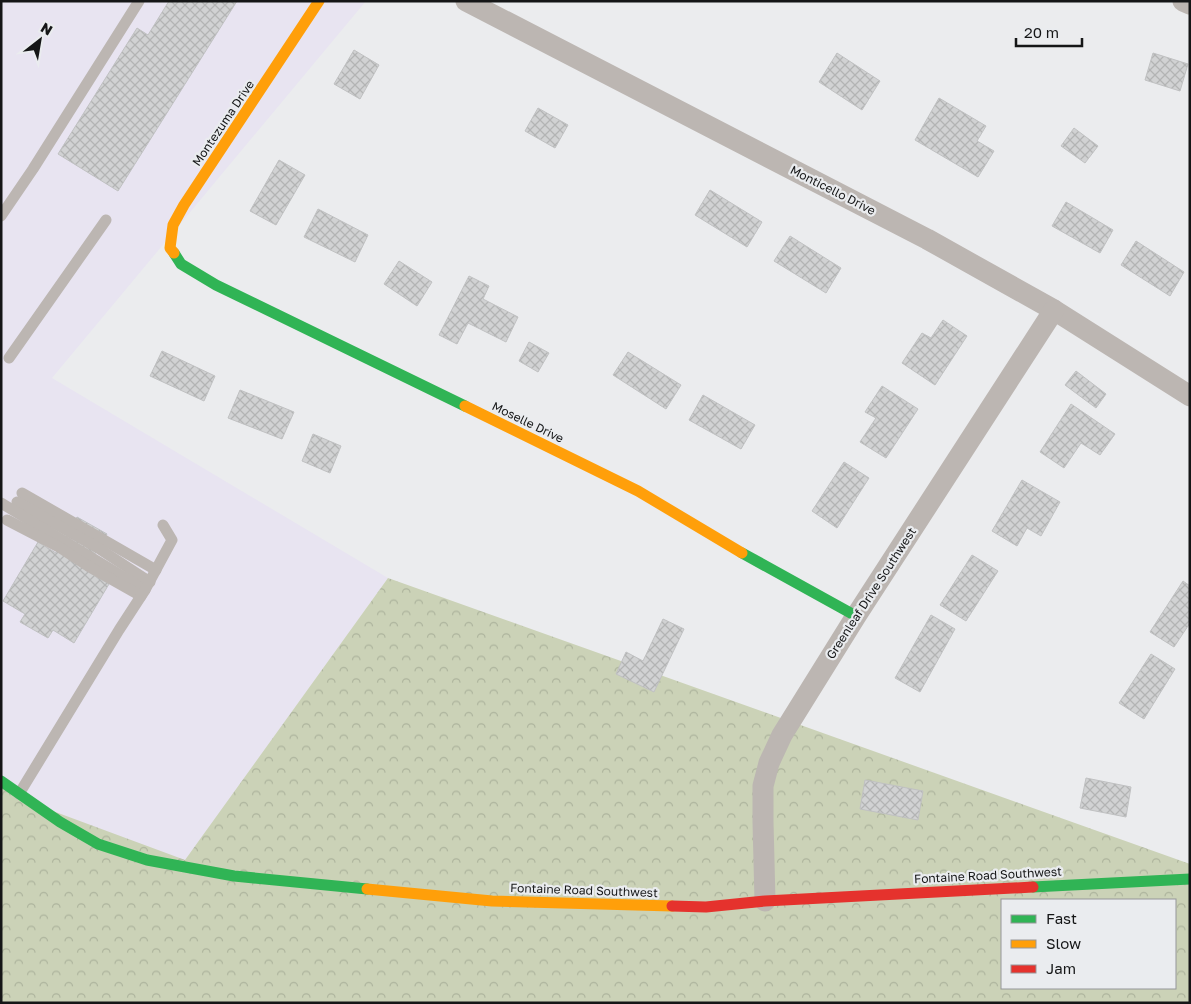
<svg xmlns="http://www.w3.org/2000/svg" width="1191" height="1004" font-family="'Golos Text',sans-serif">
<defs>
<pattern id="forest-crowns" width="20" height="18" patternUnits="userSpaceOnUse" patternTransform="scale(1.25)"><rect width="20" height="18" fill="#cbd2b7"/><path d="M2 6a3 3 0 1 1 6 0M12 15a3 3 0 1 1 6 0" fill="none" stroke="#adb49d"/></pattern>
<pattern id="building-cross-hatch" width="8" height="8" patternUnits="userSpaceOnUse" patternTransform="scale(1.25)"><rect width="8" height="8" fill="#d1d2d3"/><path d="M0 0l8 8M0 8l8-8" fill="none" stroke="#b3b4b4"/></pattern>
</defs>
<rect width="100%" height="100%" fill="#ebecee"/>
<!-- commercial -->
<polygon fill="#e8e4f1" points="1,1 366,1 52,378 388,578 185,861 34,804 1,781"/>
<!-- forest -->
<path fill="url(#forest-crowns)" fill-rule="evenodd" d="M388,578L1190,864V1003H1V781L34,804L185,860ZM1002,900H1175V988H1002Z"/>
<!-- building -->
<g fill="url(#building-cross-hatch)" stroke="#c0c1c2">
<polygon points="169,1 237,1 118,191 58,154 137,28 148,35"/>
<polygon points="354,50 379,65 360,99 334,84"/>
<polygon points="837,53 880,81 862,110 819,82"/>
<polygon points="1153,53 1188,64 1180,91 1145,80"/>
<polygon points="939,98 986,126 977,141 994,151 978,177 915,140"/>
<polygon points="538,108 568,125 555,148 525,131"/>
<polygon points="1074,128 1098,146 1085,163 1061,146"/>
<polygon points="279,160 305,175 276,225 250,211"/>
<polygon points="710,190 762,222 747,247 695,215"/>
<polygon points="1066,202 1113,230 1100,253 1052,226"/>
<polygon points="318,209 368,235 355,262 304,237"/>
<polygon points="790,236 841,268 826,293 774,261"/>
<polygon points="1136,241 1184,272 1170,296 1121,265"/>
<polygon points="399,261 432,282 417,306 384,284"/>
<polygon points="469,276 489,286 483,299 518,317 506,342 468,323 457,344 439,335"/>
<polygon points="943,320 967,336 935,385 902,363 922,333 931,338"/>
<polygon points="529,342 549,353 538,372 519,361"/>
<polygon points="162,351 215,376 204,401 150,376"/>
<polygon points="628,352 681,385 666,409 613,375"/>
<polygon points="1076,371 1106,394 1096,408 1065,385"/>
<polygon points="882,386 918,409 886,458 860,442 876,418 865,412"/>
<polygon points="240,390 294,412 282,439 228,418"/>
<polygon points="703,395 755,425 741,449 689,420"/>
<polygon points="1071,404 1115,434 1100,455 1081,443 1064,468 1040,452"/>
<polygon points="313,434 341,446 330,473 302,461"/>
<polygon points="844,462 869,478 837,528 812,511"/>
<polygon points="1022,480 1060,502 1041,536 1027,528 1017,546 992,531"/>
<polygon points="77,517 107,534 85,570 109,584 74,643 53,630 48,638 20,622 25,614 3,601 38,542 56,553"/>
<polygon points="972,555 998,571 966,621 940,605"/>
<polygon points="1183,581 1190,586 1190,623 1174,647 1150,632"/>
<polygon points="931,615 955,629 920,692 895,678"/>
<polygon points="663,619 684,629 654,692 616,674 626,652 643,661"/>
<polygon points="1151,654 1175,669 1144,719 1119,703"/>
<polygon points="1086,778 1131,787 1126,817 1080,808"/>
<polygon points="865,780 923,791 918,820 860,809"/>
</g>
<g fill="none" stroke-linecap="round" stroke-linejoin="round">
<!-- lane -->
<g stroke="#bcb6b2" stroke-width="11">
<polyline points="1,216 33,169 139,1"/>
<polyline points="9,358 106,220"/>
<polyline points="22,493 156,570"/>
<polyline points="17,502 98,548 150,582"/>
<polyline points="1,503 145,590"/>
<polyline points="7,520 59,547 88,566 141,596"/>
<polyline points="19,794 119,630 145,590 172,540 163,525"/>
</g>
<!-- street -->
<g stroke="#bcb6b2" stroke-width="21">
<polyline points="466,1 927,239 1054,310 1190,396"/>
<polyline points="1183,1 1190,4"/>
<polyline points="765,901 763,822 763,786 769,763 782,735 856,616 1054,310"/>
</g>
<!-- fast -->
<g stroke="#30b455" stroke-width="11">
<polyline points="174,253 181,264 216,285 465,406"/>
<polyline points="742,553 856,616"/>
<polyline points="1,781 60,822 98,844 147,860 234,876 367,889"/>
<polyline points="1033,887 1190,879"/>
</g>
<!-- slow -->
<g stroke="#ff9f0a" stroke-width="11">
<polyline points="174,253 170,248 173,225 184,205 319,1"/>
<polyline points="465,406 638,491 742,553"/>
<polyline points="367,889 492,901 672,906"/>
</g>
<!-- jam -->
<polyline stroke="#e5322d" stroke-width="11" points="672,906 706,907 765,901 1033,887"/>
</g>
<g text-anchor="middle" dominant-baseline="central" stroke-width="4.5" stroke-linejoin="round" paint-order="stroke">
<!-- street labels -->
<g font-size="12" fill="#151617" stroke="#eaecef">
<text transform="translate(223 123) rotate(-56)">Montezuma Drive</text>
<text transform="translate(833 190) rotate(27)">Monticello Drive</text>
<text transform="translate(528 422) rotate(26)">Moselle Drive</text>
<text transform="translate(871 593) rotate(-57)">Greenleaf Drive Southwest</text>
<text transform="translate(988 875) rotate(-3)">Fontaine Road Southwest</text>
<text transform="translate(584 890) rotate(2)">Fontaine Road Southwest</text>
</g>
</g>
<!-- border -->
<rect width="1191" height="1004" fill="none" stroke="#151617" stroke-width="5"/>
<!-- legend -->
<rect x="1001" y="899" width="175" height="90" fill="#eaecef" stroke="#959699"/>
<rect x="1011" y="915" width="25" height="8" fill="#30b455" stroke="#959699"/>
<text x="1046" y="924" font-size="15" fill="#151617">Fast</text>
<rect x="1011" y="940" width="25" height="8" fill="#ff9f0a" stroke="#959699"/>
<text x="1046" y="949" font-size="15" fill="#151617">Slow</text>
<rect x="1011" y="965" width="25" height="8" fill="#e5322d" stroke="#959699"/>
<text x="1046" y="974" font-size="15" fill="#151617">Jam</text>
<!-- north arrow -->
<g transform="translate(40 40) rotate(31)" stroke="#eaecef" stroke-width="4" paint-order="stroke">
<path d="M0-4L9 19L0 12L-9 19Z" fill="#151617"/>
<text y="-8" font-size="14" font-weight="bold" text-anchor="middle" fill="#151617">N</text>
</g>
<!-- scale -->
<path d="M1016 38v8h66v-8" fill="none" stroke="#151617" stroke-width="2.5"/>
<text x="1024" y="38" font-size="15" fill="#151617" stroke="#eaecef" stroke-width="4" paint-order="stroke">20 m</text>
</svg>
